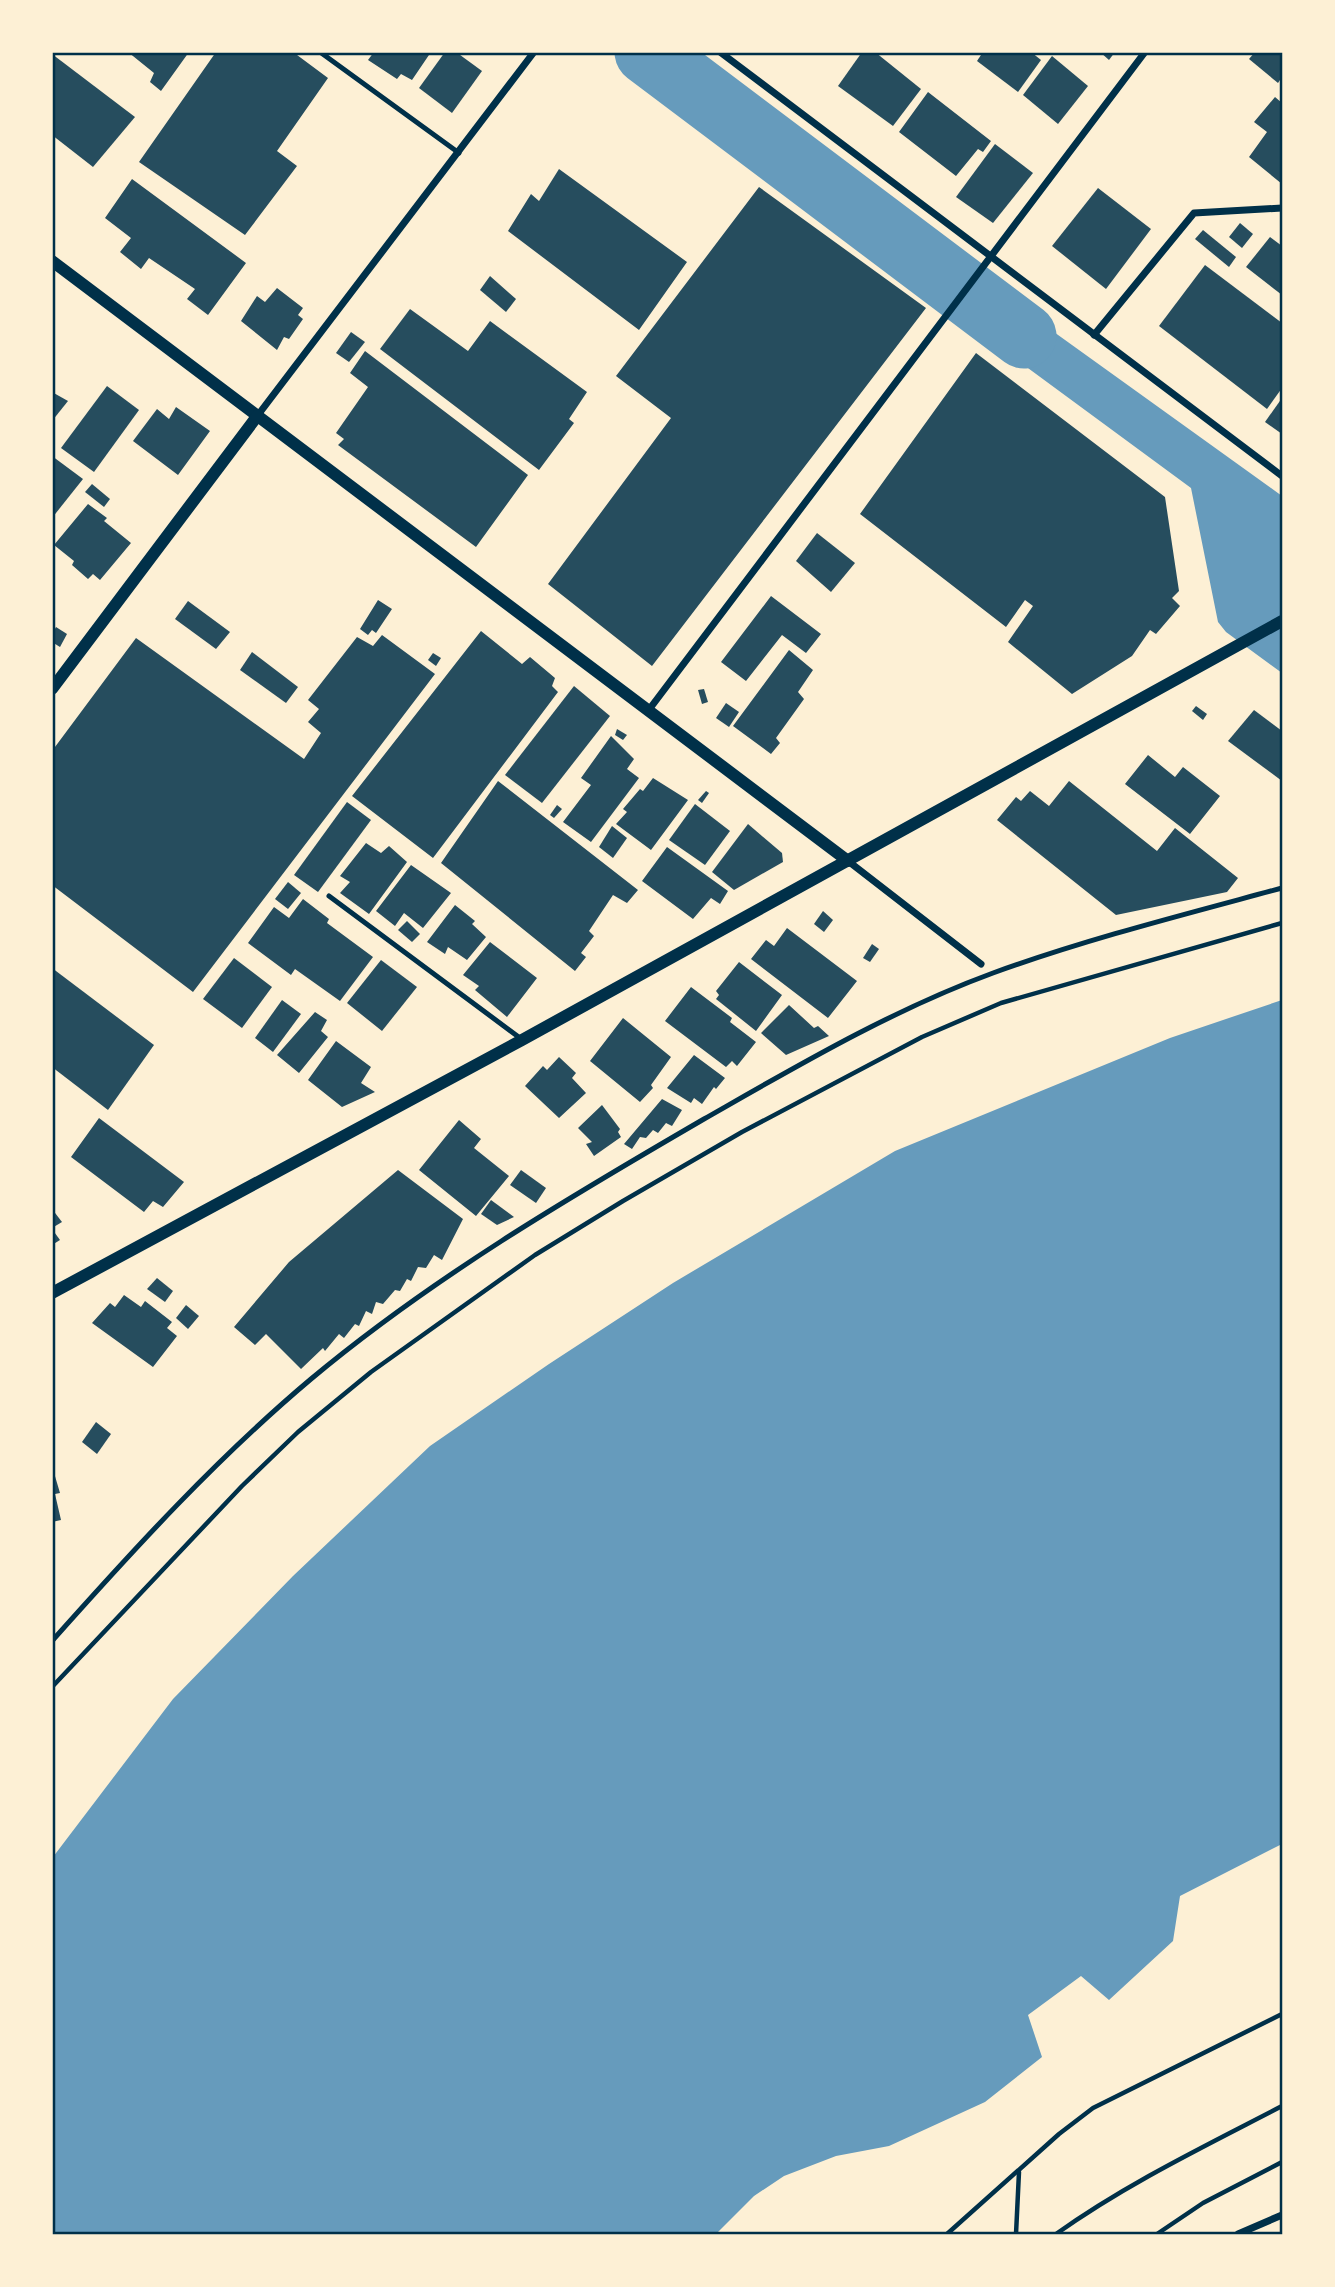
<svg xmlns="http://www.w3.org/2000/svg" width="1335" height="2287" font-family="'Fira Sans Condensed',sans-serif">
<rect width="100%" height="100%" fill="#fdf0d5"/>
<!-- water -->
<g fill="#669bbc">
<polygon points="965,268 1282,496 1282,673 1226,632 1218,622 1191,488 960,318 943,298"/>
<polygon points="1282,1000 1282,1844 1180,1896 1173,1941 1109,2000 1081,1976 1028,2015 1042,2057 985,2102 889,2146 836,2156 784,2176 754,2196 716,2234 53,2234 53,1857 173,1699 293,1576 430,1446 549,1364 673,1283 895,1151 1170,1038"/>
</g>
<g fill="none" stroke-linecap="round" stroke-linejoin="round">
<!-- river -->
<polyline stroke="#669bbc" stroke-width="65" points="647,52 1024,336"/>
</g>
<!-- building -->
<g fill="#264d5e">
<polygon points="128,52 189,52 161,91 150,82 154,73"/>
<polygon points="216,52 293,52 328,78 277,151 297,166 245,235 139,162"/>
<polygon points="374,52 431,52 412,80 401,74 397,79 368,60"/>
<polygon points="445,52 456,52 482,71 452,113 419,88"/>
<polygon points="862,52 875,52 921,89 893,126 838,86"/>
<polygon points="983,52 1031,52 1041,60 1018,92 977,61"/>
<polygon points="1100,52 1115,52 1109,60"/>
<polygon points="1255,52 1282,52 1282,77 1278,83 1249,59"/>
<polygon points="52,54 135,117 93,167 52,135"/>
<polygon points="1052,56 1088,86 1058,124 1023,95"/>
<polygon points="928,92 991,141 983,152 978,149 956,176 899,132"/>
<polygon points="1275,97 1282,103 1282,184 1249,157 1267,132 1254,122"/>
<polygon points="995,144 1033,173 993,223 956,197"/>
<polygon points="559,169 687,262 639,330 508,231 531,194 539,201"/>
<polygon points="132,179 246,263 208,315 187,299 195,289 149,258 141,269 120,252 131,238 105,218"/>
<polygon points="759,187 926,308 652,666 548,584 671,418 616,376"/>
<polygon points="1098,188 1151,229 1106,289 1052,246"/>
<polygon points="1240,223 1253,234 1242,248 1229,237"/>
<polygon points="1203,230 1236,257 1229,267 1195,239"/>
<polygon points="1270,237 1282,246 1282,295 1246,267"/>
<polygon points="1205,265 1282,323 1282,388 1267,409 1159,326"/>
<polygon points="490,276 516,299 506,312 480,290"/>
<polygon points="277,288 303,308 298,315 303,319 289,339 284,337 277,350 241,321 257,296 265,302"/>
<polygon points="410,309 468,351 490,321 587,392 569,419 574,423 539,470 380,349"/>
<polygon points="351,332 365,342 349,362 336,353"/>
<polygon points="365,351 528,475 476,547 338,445 344,439 336,433 368,387 350,373"/>
<polygon points="976,353 1165,497 1179,591 1172,598 1180,606 1156,634 1150,630 1132,656 1072,694 1008,642 1033,606 1025,600 1006,627 860,514"/>
<polygon points="107,386 139,410 94,472 61,448"/>
<polygon points="52,392 68,401 52,421"/>
<polygon points="1282,398 1282,434 1265,422"/>
<polygon points="176,407 210,431 178,475 133,441 157,409 169,419"/>
<polygon points="52,456 83,479 52,518"/>
<polygon points="92,484 110,499 104,507 85,492"/>
<polygon points="88,504 107,518 104,521 131,543 100,580 93,574 88,579 72,565 74,561 54,545"/>
<polygon points="817,533 855,563 831,592 796,561"/>
<polygon points="771,596 821,634 806,653 782,635 746,681 721,662"/>
<polygon points="378,600 392,609 376,633 372,630 368,635 360,629"/>
<polygon points="188,601 230,632 216,649 175,619"/>
<polygon points="56,627 67,634 60,647 52,642 52,634"/>
<polygon points="481,631 522,664 530,657 555,678 552,686 558,692 433,858 352,796"/>
<polygon points="382,635 435,674 193,992 52,885 52,751 136,638 304,759 321,733 308,722 319,709 308,700 357,637 373,646"/>
<polygon points="789,650 813,670 798,692 804,699 776,738 780,743 771,754 733,726"/>
<polygon points="252,652 298,687 286,703 240,670"/>
<polygon points="433,653 441,658 436,666 428,660"/>
<polygon points="574,686 610,716 542,803 505,775"/>
<polygon points="704,689 708,702 702,704 698,690"/>
<polygon points="726,703 739,712 729,727 716,718"/>
<polygon points="1196,706 1207,714 1203,720 1192,711"/>
<polygon points="1254,710 1282,731 1282,781 1228,741"/>
<polygon points="617,729 627,735 623,740 615,735"/>
<polygon points="611,736 634,759 627,769 639,778 591,842 563,822 591,785 581,778"/>
<polygon points="1148,755 1175,777 1183,767 1220,796 1190,834 1125,784"/>
<polygon points="653,778 688,800 651,850 616,824 627,812 623,809 640,789 643,791"/>
<polygon points="498,781 638,890 627,903 613,895 589,931 594,936 581,953 586,957 575,971 441,863"/>
<polygon points="1069,781 1157,851 1175,828 1238,878 1227,892 1116,915 997,820 1016,797 1021,801 1030,791 1049,806"/>
<polygon points="706,791 709,793 702,803 698,800"/>
<polygon points="347,802 371,820 318,892 294,875"/>
<polygon points="695,804 730,831 705,865 669,840"/>
<polygon points="557,805 562,809 554,818 550,815"/>
<polygon points="748,824 782,853 783,862 734,890 712,872"/>
<polygon points="612,826 627,838 613,858 599,847"/>
<polygon points="366,843 381,853 389,846 407,862 369,914 340,893 350,882 340,876"/>
<polygon points="667,847 728,891 720,904 711,898 693,919 642,881"/>
<polygon points="411,865 451,893 423,928 404,913 395,926 376,911"/>
<polygon points="288,882 301,893 288,909 275,899"/>
<polygon points="303,899 329,919 327,923 373,957 340,1001 295,969 291,975 248,943 274,907 289,918"/>
<polygon points="455,905 475,921 472,924 486,937 467,960 448,947 445,954 427,942"/>
<polygon points="823,911 833,920 824,932 814,924"/>
<polygon points="407,921 420,934 412,942 398,930"/>
<polygon points="787,928 857,981 828,1018 751,959 766,940 774,946"/>
<polygon points="490,942 537,978 507,1017 475,990 479,986 463,975"/>
<polygon points="872,944 879,949 870,962 863,958"/>
<polygon points="234,958 272,987 242,1028 203,999"/>
<polygon points="381,960 417,987 382,1031 347,1003"/>
<polygon points="739,962 782,995 756,1031 716,999 719,995 716,991"/>
<polygon points="52,968 154,1045 108,1110 52,1067"/>
<polygon points="691,987 732,1018 730,1022 756,1042 737,1066 732,1061 726,1067 665,1021"/>
<polygon points="282,1000 301,1014 273,1052 255,1038"/>
<polygon points="789,1005 814,1028 818,1026 829,1036 786,1055 761,1033"/>
<polygon points="315,1012 327,1020 321,1031 328,1037 299,1073 277,1055"/>
<polygon points="623,1018 671,1057 651,1085 653,1088 640,1102 590,1061"/>
<polygon points="336,1041 371,1067 361,1083 375,1092 342,1107 308,1080"/>
<polygon points="694,1055 725,1078 716,1089 714,1087 702,1104 694,1098 691,1103 667,1088"/>
<polygon points="559,1057 576,1073 572,1078 586,1093 559,1118 525,1086 543,1066 547,1070"/>
<polygon points="662,1099 682,1110 672,1126 666,1123 658,1133 653,1130 646,1138 640,1137 632,1149 624,1144"/>
<polygon points="602,1105 620,1129 618,1132 621,1137 594,1156 586,1144 592,1142 578,1128"/>
<polygon points="99,1118 184,1182 163,1207 153,1201 144,1212 71,1157"/>
<polygon points="459,1120 481,1139 474,1148 509,1176 476,1216 419,1170"/>
<polygon points="398,1170 463,1219 442,1260 434,1255 426,1268 418,1267 411,1281 407,1279 400,1291 395,1290 383,1304 376,1302 372,1314 366,1311 359,1326 355,1324 344,1338 339,1334 325,1351 323,1348 301,1369 266,1334 255,1345 234,1327 289,1262"/>
<polygon points="521,1170 546,1188 536,1203 510,1185"/>
<polygon points="491,1200 514,1217 497,1225 481,1214"/>
<polygon points="52,1209 62,1222 52,1228"/>
<polygon points="52,1229 60,1240 52,1245"/>
<polygon points="157,1278 173,1291 165,1302 147,1289"/>
<polygon points="124,1295 141,1307 145,1301 172,1322 167,1328 177,1336 153,1367 92,1323 110,1303 115,1307"/>
<polygon points="186,1305 199,1316 188,1329 176,1318"/>
<polygon points="96,1422 111,1434 97,1454 82,1442"/>
<polygon points="52,1466 60,1493 55,1494 61,1520 52,1522"/>
</g>
<g fill="none" stroke-linecap="round" stroke-linejoin="round">
<!-- path -->
<g stroke="#003049" stroke-width="4.5">
<polyline points="52,1687 242,1486 298,1432 371,1372 535,1255 623,1201 742,1132 922,1037 1001,1003 1282,923"/>
<polyline points="947,2234 1059,2134 1093,2108 1282,2014"/>
<polyline points="1016,2234 1019,2172"/>
<path d="M1056,2234C1126,2184 1205,2146 1282,2106"/>
<polyline points="1157,2234 1203,2203 1282,2162"/>
</g>
<!-- service -->
<g stroke="#003049" stroke-width="5">
<polyline points="320,52 459,153"/>
<polyline points="329,896 520,1038"/>
<path d="M52,1641C134,1549 217,1458 311,1379C432,1278 568,1198 704,1119C797,1066 892,1010 993,973C1087,939 1186,914 1282,888"/>
</g>
<!-- minor -->
<g stroke="#003049" stroke-width="7">
<polyline points="720,52 1282,476"/>
<polyline points="1094,335 1194,213 1282,208"/>
<polyline points="258,415 534,52"/>
<polyline points="648,711 1145,52"/>
<polyline points="848,861 981,964"/>
<polyline points="1238,2234 1282,2215"/>
</g>
<!-- tertiary -->
<g stroke="#003049" stroke-width="12">
<polyline points="52,261 848,861"/>
<polyline points="52,689 258,415"/>
<polyline points="52,1293 522,1040 1282,621"/>
</g>
</g>
<!-- border -->
<rect width="1335" height="2287" fill="none" stroke="#fdf0d5" stroke-width="108"/>
<rect x="54" y="54" width="1227" height="2179" fill="none" stroke="#003049" stroke-width="2.5"/>
</svg>
